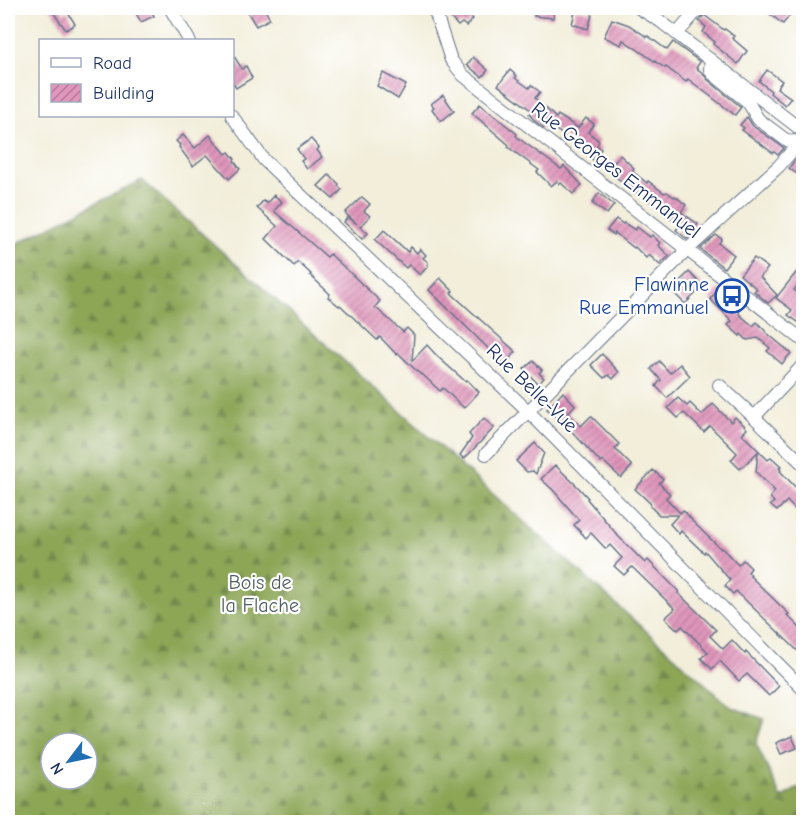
<svg xmlns="http://www.w3.org/2000/svg" width="811" height="830" font-family="'Comic Neue',sans-serif">
<defs>
<pattern id="forest-firs" width="22" height="20" patternUnits="userSpaceOnUse" patternTransform="scale(1.5)"><rect width="22" height="20" fill="#8ca657"/><path d="M5 1l3.5 6h-7zM16 11l3.5 6h-7z" fill="#72884b"/></pattern>
<pattern id="building-hatch" width="6" height="6" patternUnits="userSpaceOnUse" patternTransform="scale(1.5)"><rect width="6" height="6" fill="#e096bb"/><path d="M-1 1l2-2M0 6l6-6M5 7l2-2" fill="none" stroke="#b57b9b"/></pattern>
</defs>
<rect width="100%" height="100%" fill="#fff"/>
<filter id="ink" filterUnits="userSpaceOnUse"><feTurbulence type="fractalNoise" baseFrequency=".0167" numOctaves="2"/><feDisplacementMap in="SourceGraphic" scale="12" xChannelSelector="R" yChannelSelector="G"/><feConvolveMatrix kernelMatrix="1 2 1 2 8 2 1 2 1" color-interpolation-filters="sRGB"/></filter>
<filter id="wash" filterUnits="userSpaceOnUse"><feTurbulence type="fractalNoise" baseFrequency=".008" numOctaves="4" result="noise"/><feDisplacementMap in="SourceGraphic" scale="24" xChannelSelector="R" yChannelSelector="G"/><feGaussianBlur stdDeviation="1.35" result="paint"/><feColorMatrix in="noise" values="0 0 0 0 0 0 0 0 0 0 0 0 0 0 0 0 0 1.4 0 .05"/><feComposite in="paint" operator="in"/></filter>
<g filter="url(#wash)">
<rect width="100%" height="100%" fill="#f2eeda"/>
<!-- forest -->
<path fill="url(#forest-firs)" stroke="#546a5a" stroke-width="1.5" fill-rule="evenodd" d="M142,180L731,707L764,719L756,743L781,798L803,785V822H8V248ZM51,743H87V779H51Z"/>
<g id="blocks">
<!-- building -->
<g fill="url(#building-hatch)">
<polygon points="50,8 61,8 64,13 67,11 75,24 66,30"/>
<polygon points="133,8 150,8 154,16 141,22"/>
<polygon points="245,8 264,8 270,19 256,26"/>
<polygon points="449,8 463,8 473,19 466,26 462,23 458,26 445,12"/>
<polygon points="536,8 554,8 553,18 534,16"/>
<polygon points="576,8 593,12 588,29 572,24"/>
<polygon points="762,8 783,8 791,14 783,24"/>
<polygon points="704,15 724,30 725,29 734,36 732,38 747,51 738,64 713,44 715,42 703,32 706,27 699,21"/>
<polygon points="612,19 629,25 647,37 648,36 667,50 673,42 700,62 696,68 703,73 707,79 741,107 735,115 688,79 686,82 666,67 665,68 623,40 621,45 604,37"/>
<polygon points="232,53 242,69 246,66 252,78 236,88 232,81"/>
<polygon points="473,57 488,70 482,77 467,65"/>
<polygon points="510,70 517,76 515,78 529,88 531,85 540,92 535,98 556,118 558,115 578,128 586,118 594,124 588,132 599,141 597,145 601,149 593,160 559,132 548,125 544,128 535,121 529,114 532,111 498,85"/>
<polygon points="767,70 782,81 777,88 791,98 785,105 770,93 771,91 759,81"/>
<polygon points="383,73 406,85 398,99 377,86"/>
<polygon points="443,95 454,111 441,121 432,109 434,107 431,104"/>
<polygon points="480,104 517,134 516,136 525,143 561,169 564,166 582,185 573,194 561,183 560,184 557,181 551,186 537,172 539,170 508,147 509,145 472,113"/>
<polygon points="747,117 753,126 784,148 778,155 774,152 773,153 742,130 744,128 740,125"/>
<polygon points="183,135 195,148 210,135 226,154 229,152 235,159 234,161 240,169 229,179 207,155 193,166 179,147 180,145 176,141"/>
<polygon points="311,139 319,148 317,150 322,157 307,169 301,161 304,159 297,149"/>
<polygon points="620,155 634,168 632,171 647,183 648,181 664,193 667,192 674,197 675,196 686,205 681,212 698,224 687,239 676,230 680,225 664,214 665,213 648,200 648,201 608,171"/>
<polygon points="798,156 804,160 804,179 789,168"/>
<polygon points="329,175 339,184 338,186 342,189 333,199 318,186"/>
<polygon points="599,193 614,205 607,214 592,203"/>
<polygon points="274,195 282,202 274,211 327,257 330,254 380,301 375,307 403,332 407,328 414,335 412,361 427,345 438,357 465,381 467,380 479,392 464,408 443,388 440,391 422,374 421,375 398,353 397,355 380,337 377,340 340,305 339,306 328,297 330,294 310,275 311,274 298,262 294,266 266,239 277,226 257,208 263,201 267,203"/>
<polygon points="362,197 370,204 364,211 370,216 360,227 368,233 362,239 344,222 348,217 357,224 345,213"/>
<polygon points="616,219 623,224 624,223 635,230 637,227 650,237 652,235 660,243 658,245 669,256 660,265 649,255 646,258 635,247 634,248 615,233 614,235 607,230"/>
<polygon points="384,230 408,252 411,247 417,253 420,249 426,255 423,258 428,262 428,266 420,275 409,265 406,268 375,240"/>
<polygon points="716,235 722,239 719,243 734,255 724,268 700,249"/>
<polygon points="754,258 768,268 760,277 777,295 768,303 754,291 757,289 740,275"/>
<polygon points="799,269 804,272 804,276 794,290 804,297 804,326 788,315 792,310 776,298"/>
<polygon points="689,272 703,286 685,304 671,290"/>
<polygon points="440,278 453,291 451,293 516,352 504,364 429,290"/>
<polygon points="719,289 740,309 739,314 753,326 757,322 768,334 791,353 782,364 767,351 770,348 758,338 747,340 741,334 740,336 728,325 732,321 710,299"/>
<polygon points="602,354 619,372 613,379 609,375 604,378 591,365"/>
<polygon points="533,361 542,370 539,373 544,378 538,384 524,369"/>
<polygon points="659,361 670,373 680,364 690,376 667,398 656,386 661,380 651,369"/>
<polygon points="563,392 575,405 568,413 581,426 591,416 619,444 615,449 632,466 621,478 603,461 601,463 565,424 564,425 547,409"/>
<polygon points="678,398 687,406 690,403 702,415 713,404 731,422 735,417 744,425 747,429 742,434 768,460 771,457 781,466 779,468 781,470 780,471 804,496 804,519 787,501 777,511 770,505 774,502 770,497 775,491 756,472 758,452 740,469 731,460 737,453 710,426 704,432 684,413 678,418 668,408"/>
<polygon points="484,418 494,428 464,459 460,455 472,438 469,434"/>
<polygon points="535,443 544,453 536,474 533,471 527,472 516,461"/>
<polygon points="555,465 578,487 588,498 587,499 619,537 645,563 648,560 679,592 678,593 716,630 710,636 723,649 732,640 745,654 746,652 779,686 769,696 747,674 739,681 720,661 712,669 701,658 708,652 682,626 678,630 665,618 675,609 632,567 624,575 614,566 622,558 610,545 606,549 591,533 586,538 574,525 579,520 553,490 541,479"/>
<polygon points="653,470 663,479 659,483 670,494 666,498 680,513 683,510 692,520 692,521 721,549 722,548 738,565 743,560 751,568 748,572 751,575 750,576 789,614 787,615 804,632 804,657 736,591 733,594 725,586 730,580 705,551 704,553 681,531 679,534 670,524 678,515 659,515 650,506 651,504 635,489"/>
<polygon points="792,736 797,748 781,754 776,743"/>
</g>
</g>
</g>
<g filter="url(#ink)">
<use href="#blocks" fill-opacity="0" stroke="#667289" stroke-width="1.5"/>
<g fill="none" stroke-linecap="round" stroke-linejoin="round">
<defs>
<g id="minor">
<polyline points="170,8 189,40"/>
<polyline points="434,8 451,60 463,75 804,341"/>
<polyline points="639,8 660,21 804,132"/>
<polyline points="677,34 699,8"/>
<polyline points="711,60 710,69 712,73 748,102 758,119 786,140 799,142 804,151"/>
<polyline points="232,116 264,160 528,411 804,690"/>
<polyline points="719,385 754,417 804,465"/>
<polyline points="754,417 804,364"/>
<polyline points="486,454 687,250 779,166 804,137"/>
</g>
</defs>
<!-- minor casing -->
<use href="#minor" stroke="#667289" stroke-width="14"/>
<!-- minor -->
<use href="#minor" stroke="#fff" stroke-width="12"/>
</g>
</g>
<!-- icons -->
<defs>
<symbol id="bus-ring" viewBox="-11 -11 22 22"><circle r="9.5" fill="#fff" stroke="#1a4fb4" stroke-width="1.5"/><path d="M-5-6H5V4H4V6H2V4H-2V6H-4V4H-5ZM-3.5-4V0h7V-4ZM-3.5 1.2v1.5H-2V1.2ZM2 1.2v1.5H3.5V1.2Z" fill="#1a4fb4"/></symbol>
</defs>
<g fill-rule="evenodd">
<use href="#bus-ring" x="713" y="277" width="38" height="38"/>
</g>
<g text-anchor="middle" dominant-baseline="central" stroke-width="4.5" stroke-linejoin="round" paint-order="stroke">
<!-- street labels -->
<g font-size="20" fill="#1b2f5e" stroke="#fff">
<text transform="translate(616 170) rotate(38)">Rue Georges Emmanuel</text>
<text transform="translate(532 388) rotate(44)">Rue Belle-Vue</text>
</g>
<!-- transit labels -->
<g font-size="20" fill="#164399" stroke="#fff" text-anchor="end">
<text x="709" y="284">Flawinne<tspan x="709" dy="23">Rue Emmanuel</tspan></text>
</g>
<!-- park labels -->
<g font-size="20" fill="#50615f" stroke="#fff">
<text x="260" y="582">Bois de<tspan x="260" dy="23">la Flache</tspan></text>
</g>
</g>
<!-- margin -->
<rect width="811" height="830" fill="none" stroke="#fff" stroke-width="30"/>
<!-- legend -->
<rect x="39" y="39" width="195" height="78" fill="#ffffff" stroke="#a4acbf" stroke-width="1.5"/>
<rect x="51" y="58" width="30" height="9" fill="#ffffff" stroke="#a4acbf" stroke-width="1.5"/>
<text x="93" y="69" font-size="18" fill="#1b2f5e">Road</text>
<rect x="51" y="84" width="30" height="18" fill="url(#building-hatch)" stroke="#a4acbf" stroke-width="1.5"/>
<text x="93" y="99" font-size="18" fill="#1b2f5e">Building</text>
<!-- north arrow -->
<g transform="translate(69 761) rotate(238)"><circle r="28" fill="#ffffff" stroke="#a4acbf" stroke-width="1.5"/>
<path d="M0-4.5L10 22L0 15L-10 22Z" fill="#1f6fb2"/>
<text y="-9" font-size="16" font-weight="bold" text-anchor="middle" fill="#1b2f5e">N</text>
</g>
</svg>
